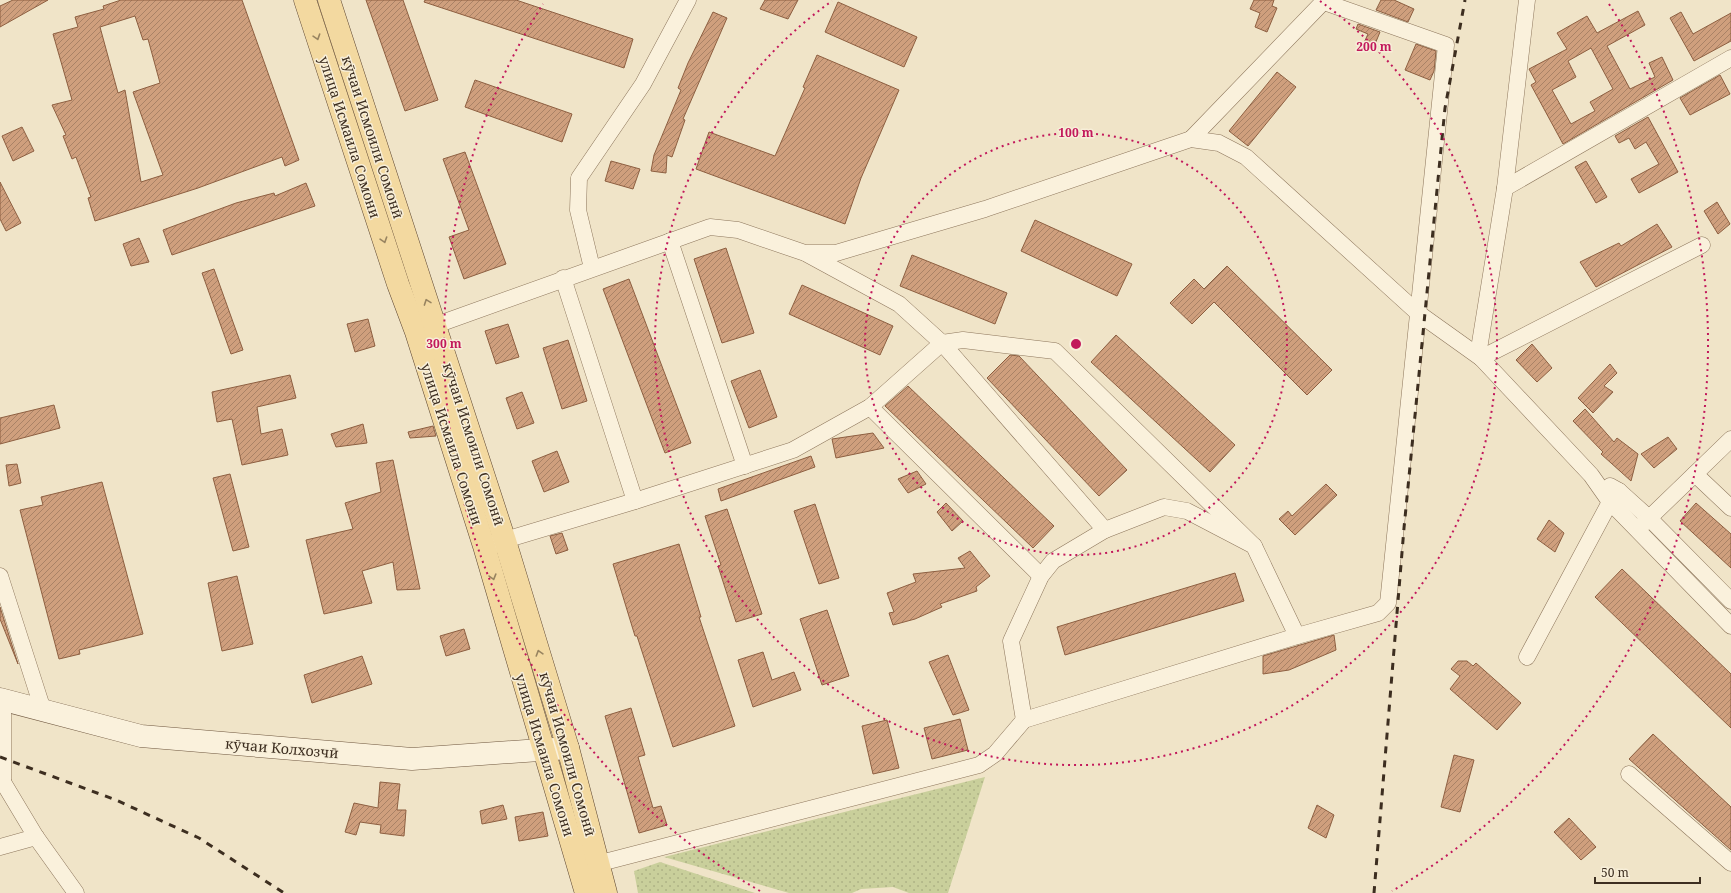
<svg xmlns="http://www.w3.org/2000/svg" width="1731" height="893" font-family="'Noto Serif',serif">
<defs>
<pattern id="grass-dots" width="8" height="8" patternUnits="userSpaceOnUse"><rect width="8" height="8" fill="#c9cf9b"/><path d="M2 2h.1M6 6h.1" fill="none" stroke="#aeb285" stroke-width="1.8" stroke-linecap="round"/></pattern>
<pattern id="building-hatch" width="6" height="6" patternUnits="userSpaceOnUse"><rect width="6" height="6" fill="#cf9f7d"/><path d="M-1 1l2-2M0 6l6-6M5 7l2-2" fill="none" stroke="#a98266"/></pattern>
</defs>
<rect width="100%" height="100%" fill="#f0e4c8"/>
<!-- grass -->
<g fill="url(#grass-dots)">
<polygon points="985,777 948,893 909,893 893,887 861,889 852,893 789,893 664,857"/>
<polygon points="660,862 755,893 638,893 634,871"/>
</g>
<!-- building -->
<g fill="url(#building-hatch)" stroke="#8d5f41" fill-rule="evenodd">
<polygon points="13,0 48,0 0,27 0,6"/>
<path d="M121,0H242L299,160L285,166L282,157L198,188L95,221L88,198L91,197L76,157L72,159L63,136L66,135L52,105L72,100L53,34L78,27L75,17L104,9L103,6ZM135,16L143,40L148,39L160,83L133,92L163,175L141,182L125,90L118,93L100,27Z"/>
<polygon points="366,0 403,0 438,100 405,111"/>
<polygon points="425,0 516,0 633,39 624,68 424,2"/>
<polygon points="765,0 798,0 788,19 760,9"/>
<polygon points="1254,0 1274,0 1272,6 1277,8 1267,32 1255,27 1260,13 1250,9"/>
<polygon points="1381,0 1394,0 1414,9 1408,22 1376,10"/>
<polygon points="838,2 917,37 904,67 825,32"/>
<path d="M1638,11L1645,25L1607,46L1630,89L1655,77L1649,63L1662,57L1673,80L1563,144L1531,85L1536,82L1529,69L1567,49L1557,33L1587,16L1597,33ZM1591,48L1613,89L1590,102L1595,111L1571,124L1552,90L1576,77L1568,61Z"/>
<polygon points="713,12 727,18 683,119 685,120 672,157 667,155 666,173 651,171 654,155 681,90 678,88 688,63"/>
<polygon points="1681,12 1693,34 1731,13 1731,41 1694,61 1670,18"/>
<polygon points="1358,24 1380,32 1373,49 1363,45 1368,34 1356,29"/>
<polygon points="1416,44 1436,51 1434,71 1430,80 1405,70"/>
<polygon points="817,55 899,90 861,178 845,224 696,169 709,132 775,156 805,88 803,87"/>
<polygon points="1277,72 1296,87 1248,146 1229,131"/>
<polygon points="1720,75 1730,94 1690,115 1680,98"/>
<polygon points="475,80 572,114 562,142 465,107"/>
<polygon points="1648,117 1678,172 1639,193 1631,179 1659,164 1646,142 1635,149 1629,138 1619,143 1615,136"/>
<polygon points="22,127 34,151 13,161 2,136"/>
<polygon points="465,152 506,264 464,279 449,237 469,230 443,159"/>
<polygon points="611,161 640,169 633,189 605,181"/>
<polygon points="1586,161 1607,197 1596,203 1575,167"/>
<polygon points="0,182 21,223 6,231 0,219"/>
<polygon points="306,183 315,206 172,255 163,230 236,203 274,193 275,196"/>
<polygon points="1717,202 1730,224 1718,234 1704,211"/>
<polygon points="1035,220 1132,264 1117,296 1021,251"/>
<polygon points="1657,224 1672,247 1596,287 1580,262 1619,243 1621,246"/>
<polygon points="139,238 149,262 131,266 123,244"/>
<polygon points="726,248 754,333 722,343 694,259"/>
<polygon points="912,255 1007,293 995,324 900,286"/>
<polygon points="1227,266 1332,370 1307,395 1214,302 1192,324 1170,303 1194,279 1204,289"/>
<polygon points="214,269 243,350 231,354 202,273"/>
<polygon points="629,279 691,443 665,453 603,289"/>
<polygon points="802,285 893,326 880,355 789,314"/>
<polygon points="368,319 375,346 355,352 347,324"/>
<polygon points="508,324 519,357 496,364 485,331"/>
<polygon points="1116,335 1235,445 1210,472 1091,362"/>
<polygon points="568,340 587,401 562,409 543,348"/>
<polygon points="1532,344 1552,368 1537,382 1516,360"/>
<polygon points="1010,355 1019,356 1127,470 1099,496 987,378"/>
<polygon points="1610,364 1617,373 1604,386 1613,392 1593,413 1578,398"/>
<polygon points="760,370 777,417 749,428 731,381"/>
<polygon points="290,375 296,398 257,407 261,434 282,429 288,455 242,465 232,419 217,422 212,392"/>
<polygon points="908,386 1054,526 1033,548 885,406"/>
<polygon points="522,392 534,423 517,429 506,398"/>
<polygon points="54,405 60,428 0,444 0,418"/>
<polygon points="1585,409 1614,442 1617,438 1638,454 1631,481 1601,454 1603,452 1573,421"/>
<polygon points="363,424 367,443 336,447 331,434"/>
<polygon points="433,426 436,436 410,438 408,432"/>
<polygon points="873,433 884,448 836,458 832,439"/>
<polygon points="1668,437 1677,449 1654,468 1641,454"/>
<polygon points="557,451 569,482 544,492 532,461"/>
<polygon points="811,456 815,467 721,501 718,489"/>
<polygon points="393,460 420,589 397,590 393,562 362,571 372,603 324,614 306,540 353,529 345,503 381,492 376,463"/>
<polygon points="17,464 21,483 9,486 6,465"/>
<polygon points="917,471 926,484 908,493 898,479"/>
<polygon points="230,474 249,547 233,551 213,478"/>
<polygon points="102,482 143,634 79,650 80,654 59,659 20,510 43,505 41,497"/>
<polygon points="1326,484 1337,495 1295,535 1279,519 1288,511 1292,516"/>
<polygon points="946,503 963,521 952,531 937,512"/>
<polygon points="1696,503 1731,534 1731,568 1680,521"/>
<polygon points="815,504 839,578 819,584 794,511"/>
<polygon points="727,509 762,614 736,622 718,566 721,565 705,516"/>
<polygon points="1549,520 1564,533 1555,552 1537,539"/>
<polygon points="562,533 568,550 556,554 550,536"/>
<polygon points="679,544 701,617 699,617 735,726 673,747 637,636 635,636 613,564"/>
<polygon points="970,551 990,576 976,587 977,591 940,604 942,607 915,619 893,625 889,613 894,612 887,593 916,582 913,574 965,568 958,558"/>
<polygon points="1622,569 1731,674 1731,728 1595,597"/>
<polygon points="1235,573 1244,601 1065,655 1057,627"/>
<polygon points="237,576 253,644 222,651 208,583"/>
<polygon points="0,607 18,664 0,619"/>
<polygon points="827,610 849,676 822,685 800,619"/>
<polygon points="464,629 470,649 446,656 440,636"/>
<polygon points="1334,635 1336,650 1289,670 1263,674 1263,656"/>
<polygon points="763,652 772,680 794,672 801,690 753,707 738,660"/>
<polygon points="948,655 969,710 953,715 929,662"/>
<polygon points="362,656 372,684 312,703 304,675"/>
<polygon points="1458,661 1467,661 1473,666 1476,663 1521,703 1497,730 1450,689 1460,676 1451,669"/>
<polygon points="631,708 645,755 638,757 653,808 661,806 667,825 639,833 605,716"/>
<polygon points="960,719 968,750 932,759 924,728"/>
<polygon points="887,720 899,768 873,774 862,726"/>
<polygon points="1653,734 1731,807 1731,850 1629,759"/>
<polygon points="1454,755 1474,760 1460,812 1441,807"/>
<polygon points="380,782 400,784 397,810 406,810 404,836 380,833 381,825 360,822 356,835 345,832 354,803 378,808"/>
<polygon points="503,805 507,819 482,824 480,811"/>
<polygon points="1317,805 1334,815 1326,838 1308,828"/>
<polygon points="543,812 548,836 519,841 515,817"/>
<polygon points="1569,818 1596,847 1581,860 1554,832"/>
</g>
<g fill="none" stroke-linecap="round" stroke-linejoin="round">
<defs>
<g id="street">
<polyline points="1527,0 1505,188 1479,349 1481,358 1591,475 1610,502 1731,626"/>
<polyline points="1191,139 1325,0"/>
<polyline points="1505,188 1731,58"/>
<polyline points="670,241 745,466"/>
<polyline points="807,254 899,304 942,343 1105,530"/>
<polyline points="592,268 578,210 579,178 643,84 688,0"/>
<polyline points="563,278 635,501"/>
<polyline points="425,329 710,227 738,230 805,253 836,253 985,209 1191,139 1219,143 1246,157 1418,313 1481,358 1702,245"/>
<polyline points="870,407 1041,576"/>
<polyline points="1695,474 1731,508"/>
<polyline points="1610,486 1619,491 1649,518 1731,601"/>
<polyline points="1641,526 1731,439"/>
<polyline points="495,543 635,501 793,450 870,407 942,343 963,340 1055,351 1254,546"/>
<polyline points="0,576 43,710"/>
<polyline points="1527,657 1610,502 1619,491"/>
<polyline points="3,700 3,782"/>
<polyline points="1024,720 1011,641 1041,576 1053,561 1105,530 1164,507 1187,511 1254,546 1297,636"/>
<polyline points="1629,774 1731,863"/>
<polyline points="0,782 3,782 36,837 76,893"/>
<polyline points="0,847 36,837"/>
<polyline points="589,866 979,765 995,754 1024,720 1297,636 1378,613 1388,603 1446,45 1324,2"/>
</g>
<polyline id="secondary" points="0,699 141,736 412,759 568,748"/>
<g id="primary">
<polyline points="305,0 398,284 416,332 484,546 586,893"/>
<polyline points="329,0 505,541 568,748 606,893"/>
</g>
</defs>
<!-- street casing -->
<use href="#street" stroke="#8d765c" stroke-width="17"/>
<!-- secondary casing -->
<use href="#secondary" stroke="#6f573f" stroke-width="23"/>
<!-- primary casing -->
<use href="#primary" stroke="#5b4430" stroke-width="23"/>
<!-- street -->
<use href="#street" stroke="#faf1dc" stroke-width="16"/>
<!-- secondary -->
<use href="#secondary" stroke="#faf1dc" stroke-width="22"/>
<!-- primary -->
<use href="#primary" stroke="#f3d9a0" stroke-width="22"/>
<!-- rail -->
<g stroke="#3d2e20" stroke-width="3" stroke-dasharray="7 7" stroke-linecap="butt">
<polyline points="0,757 116,800 199,838 284,893"/>
<polyline points="1374,893 1404,528 1445,108 1465,0"/>
</g>
</g>
<!-- one-way arrows -->
<defs><path id="oneway-chevron" d="M-2-3.5L2.5 0L-2 3.5" fill="none" stroke-width="1.6" stroke-linecap="round" stroke-linejoin="round"/></defs>
<g stroke="#988460">
<use href="#oneway-chevron" transform="translate(317 37) rotate(72)"/>
<use href="#oneway-chevron" transform="translate(384 240) rotate(72)"/>
<use href="#oneway-chevron" transform="translate(427 302) rotate(-110)"/>
<use href="#oneway-chevron" transform="translate(493 577) rotate(74)"/>
<use href="#oneway-chevron" transform="translate(539 653) rotate(-107)"/>
</g>
<!-- distance rings -->
<g fill="none" stroke="#c2185b" stroke-width="2" stroke-dasharray="2 4">
<circle cx="1076" cy="344" r="211"/>
<path d="M1320 1A421 421 0 1 1 832 1"/>
<path d="M760 891A632 632 0 0 1 543 4M1609 4A632 632 0 0 1 1392 891"/>
</g>
<g text-anchor="middle" dominant-baseline="central" stroke-width="3" stroke-linejoin="round" paint-order="stroke">
<!-- street labels -->
<g font-size="14" fill="#3d2e20" stroke="#f7eed8">
<text transform="translate(350 137) rotate(72)">улица Исмаила Сомони</text>
<text transform="translate(373 137) rotate(72)">кӯчаи Исмоили Сомонӣ</text>
<text transform="translate(452 444) rotate(72)">улица Исмаила Сомони</text>
<text transform="translate(474 444) rotate(72)">кӯчаи Исмоили Сомонӣ</text>
<text transform="translate(282 748) rotate(5)">кӯчаи Колхозчӣ</text>
<text transform="translate(568 754) rotate(74)">кӯчаи Исмоили Сомонӣ</text>
<text transform="translate(545 755) rotate(73)">улица Исмаила Сомони</text>
</g>
</g>
<circle cx="1076" cy="344" r="6" fill="#c2185b" stroke="#f7eed8" stroke-width="2"/>
<g font-size="12" text-anchor="middle" font-weight="bold" fill="#c2185b" stroke="#f7eed8" stroke-width="3" stroke-linejoin="round" paint-order="stroke">
<text x="1374" y="51">200 m</text>
<text x="1076" y="137">100 m</text>
<text x="444" y="348">300 m</text>
</g>
<!-- scale -->
<path d="M1595 877v6h105v-6" fill="none" stroke="#3d2e20" stroke-width="2"/>
<text x="1601" y="877" font-size="12" fill="#3d2e20" stroke="#f7eed8" stroke-width="3" paint-order="stroke">50 m</text>
</svg>
